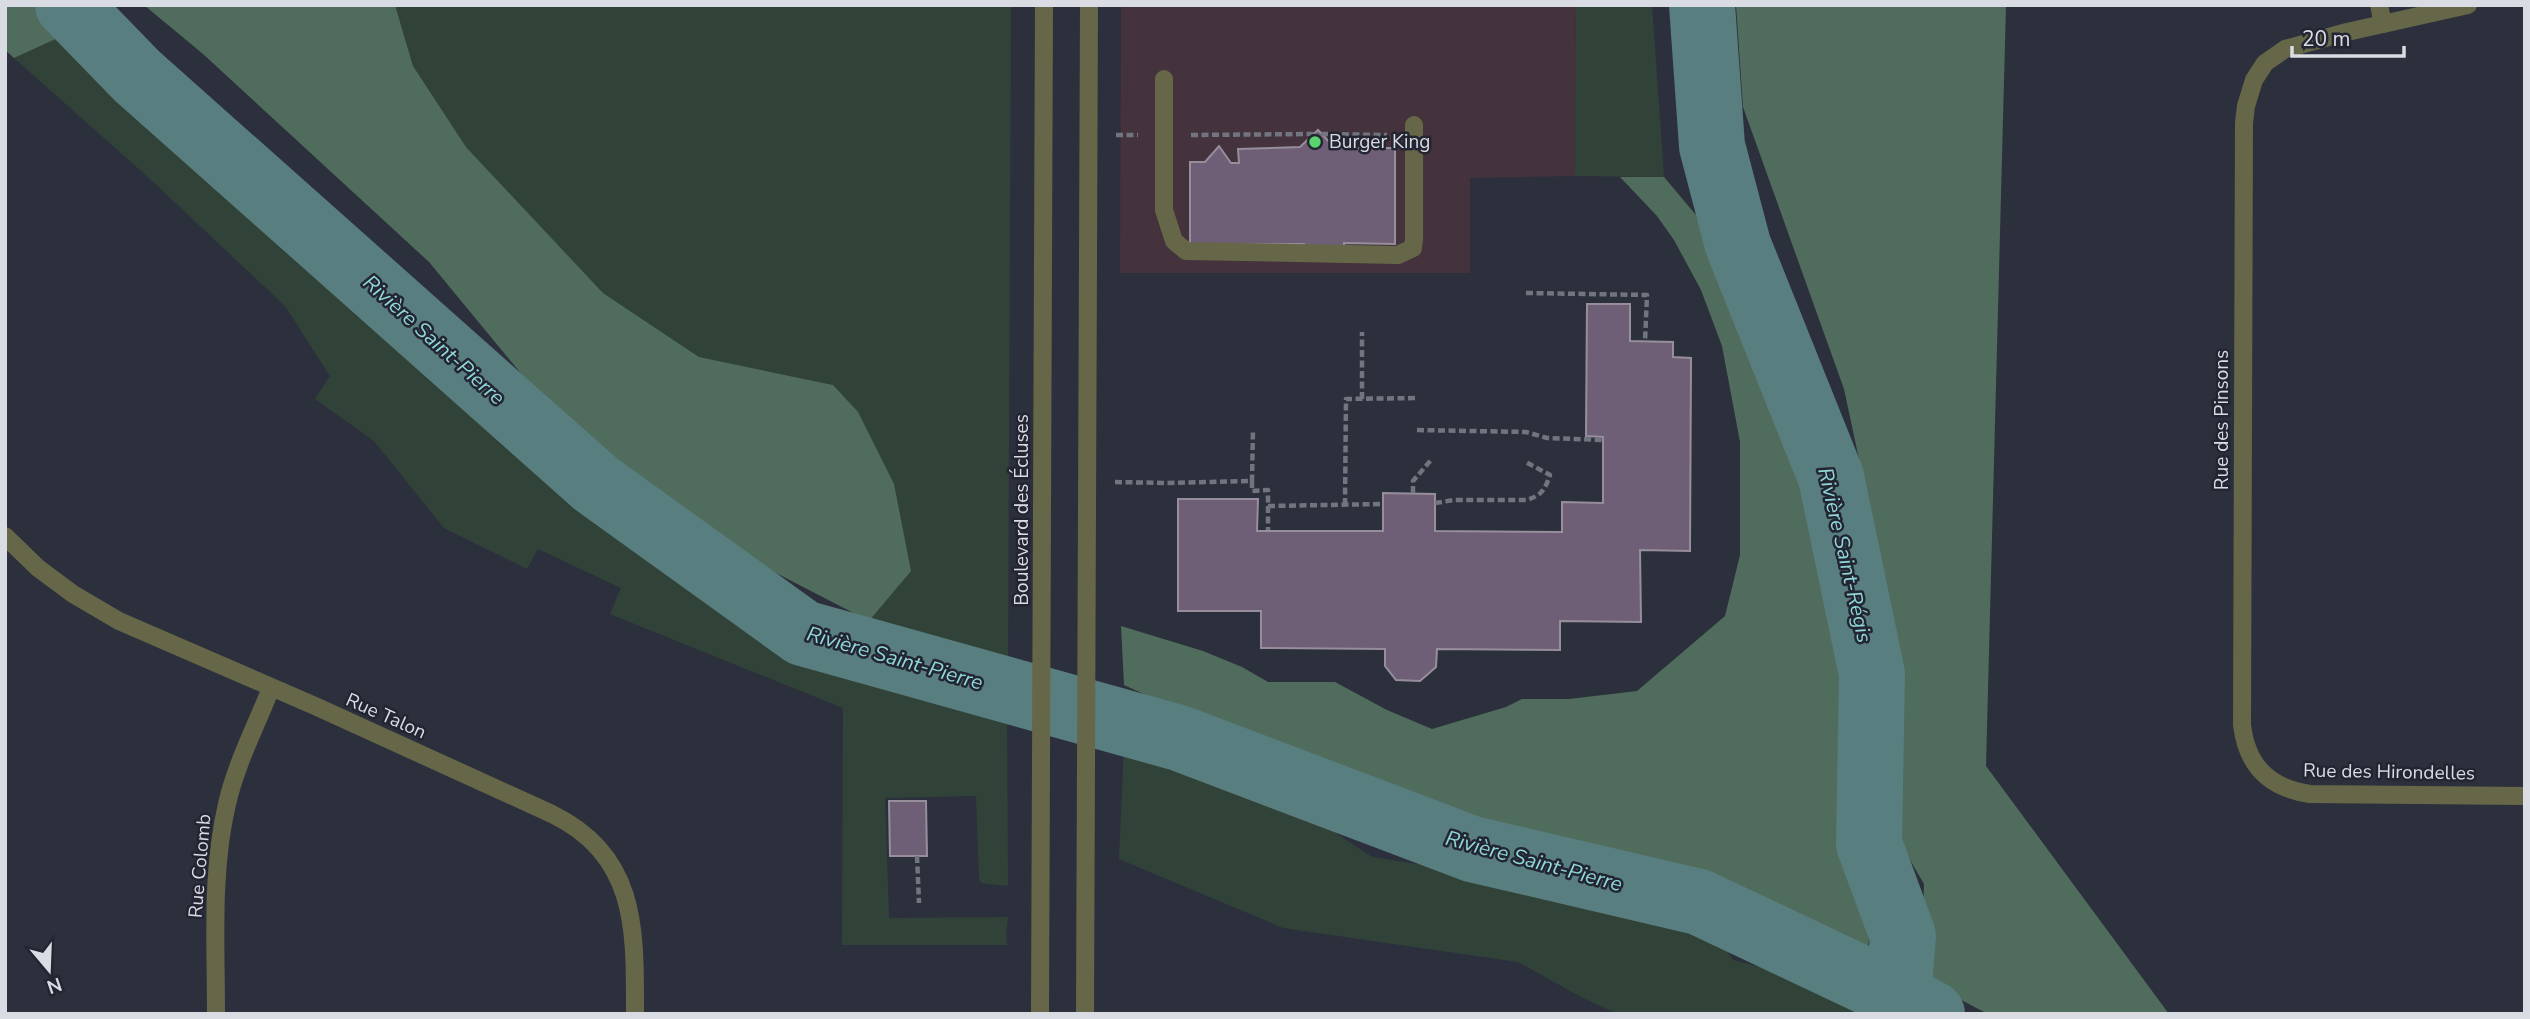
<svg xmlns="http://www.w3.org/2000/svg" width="2530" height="1019" font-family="'Nunito Sans',sans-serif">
<rect width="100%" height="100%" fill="#2c303c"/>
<!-- commercial -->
<polygon fill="#44323c" points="1121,5 1576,5 1575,176 1470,178 1470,273 1120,273"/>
<!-- green -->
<g fill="#314338">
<polygon points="395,5 1011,5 1008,673 949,655 869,621 911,570 833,385 699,357 603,293 466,147 413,66"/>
<polygon points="1576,5 1652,5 1664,177 1575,176"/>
<polygon points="82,27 172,94 287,210 412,323 519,434 631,528 752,611 871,666 1007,719 1008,886 981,883 979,878 976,796 885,798 889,918 1008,917 1006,935 1007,945 842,945 843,708 610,614 621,588 538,549 527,569 444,528 374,441 315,399 330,376 285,306 149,178 14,58"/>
<polygon points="1124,747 1240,777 1295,806 1372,857 1570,888 1627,908 1652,906 1684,910 1708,921 1733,960 1832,986 1885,1014 1618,1014 1581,997 1518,962 1283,928 1119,859"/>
</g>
<!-- forest -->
<g fill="#506c5c">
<polygon points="5,5 55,5 82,27 14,58 5,50"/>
<polygon points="144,5 395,5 413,66 466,147 603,293 699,357 833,385 858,412 894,484 911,571 869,621 747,558 632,473 523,376 429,262 203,54"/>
<polygon points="1736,5 2006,5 1986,766 2169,1014 1988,1014 1921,979 1924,884 1895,834 1902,660 1844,389 1743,107"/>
<polygon points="1620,177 1664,177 1696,215 1748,357 1801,479 1838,601 1845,680 1841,763 1843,833 1857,898 1869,939 1868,951 1856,968 1746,911 1667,877 1602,859 1515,846 1411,801 1302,761 1187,714 1124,685 1121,626 1203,651 1242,667 1268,682 1335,682 1387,710 1432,729 1506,707 1522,699 1569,699 1637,691 1725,616 1740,555 1740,442 1722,346 1701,290 1674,240 1657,216"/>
</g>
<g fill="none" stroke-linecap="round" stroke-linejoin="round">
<!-- river -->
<g stroke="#597e7f" stroke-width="66">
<polyline points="68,5 137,76 596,484 803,633 1179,738 1472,849 1699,902 1898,996"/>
<polyline points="1702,5 1712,146 1738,245 1831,477 1872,674 1869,844 1903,936 1898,996 1932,1014"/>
</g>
</g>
<!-- building -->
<g fill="#6e5f77" stroke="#978e9b" stroke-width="2">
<polygon points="1318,130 1335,148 1395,148 1395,244 1344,243 1344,254 1304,254 1304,244 1190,244 1190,162 1205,162 1219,146 1231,163 1239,163 1238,149 1300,147"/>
<polygon points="1587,304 1630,304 1630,341 1673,342 1673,357 1691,358 1690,551 1640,550 1641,622 1560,621 1560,650 1437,649 1436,667 1420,681 1396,680 1385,666 1385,649 1261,648 1261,611 1178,611 1178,499 1258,499 1257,531 1383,531 1383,493 1435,494 1435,531 1562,532 1562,502 1603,503 1603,437 1586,436"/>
<polygon points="889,801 926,801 927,856 890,856"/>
</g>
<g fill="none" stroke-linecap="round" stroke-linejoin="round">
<!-- path -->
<g stroke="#71757f" stroke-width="4.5" stroke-dasharray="7 3.5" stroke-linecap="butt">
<polyline points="1321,134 1387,135"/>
<polyline points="1116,135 1138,135"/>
<polyline points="1191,135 1314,134"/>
<polyline points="1526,293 1647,295 1645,342"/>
<polyline points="1362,399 1362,332"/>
<polyline points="1417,430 1526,432 1547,438 1603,440"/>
<polyline points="1252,481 1252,491 1268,490 1268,530"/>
<polyline points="1115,482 1166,483 1252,481 1253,429"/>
<polyline points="1413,493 1413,481 1431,460"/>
<path d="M1435,503L1454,500H1526C1541,496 1545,490 1550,475L1524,461"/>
<polyline points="1345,505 1346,399 1417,398"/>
<polyline points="1268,506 1383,504"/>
<polyline points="917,856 919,903"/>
</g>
<!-- minor -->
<g stroke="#666748" stroke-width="18">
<polyline points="2379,5 2383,24"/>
<path d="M2468,5L2347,32L2285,49L2265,63L2254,80L2246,106L2244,123L2242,725C2247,766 2269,788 2310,794L2525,796"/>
<polyline points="1164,79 1164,210 1174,241 1186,251 1398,255 1413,248 1414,239 1414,125"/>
<path d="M5,536L38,568L73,594L119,621L315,706L552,814C638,856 635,930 635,1014"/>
<path d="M216,1014C216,944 211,872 227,804C236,764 256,726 271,688"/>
<polyline points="1040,1014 1044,5"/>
<polyline points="1085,1014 1089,5"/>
</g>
</g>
<!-- markers -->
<circle fill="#5ad56e" stroke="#232632" stroke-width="2.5" cx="1315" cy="142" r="7"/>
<g text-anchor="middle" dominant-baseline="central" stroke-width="5" stroke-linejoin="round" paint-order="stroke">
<!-- poi labels -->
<g font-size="19" fill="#dadce4" stroke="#232632" text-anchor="start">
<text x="1329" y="142">Burger King</text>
</g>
<!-- street labels -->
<g font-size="19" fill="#dadce4" stroke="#232632">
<text transform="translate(2222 420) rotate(-90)">Rue des Pinsons</text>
<text transform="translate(1022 510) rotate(-90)">Boulevard des Écluses</text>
<text transform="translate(386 716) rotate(24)">Rue Talon</text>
<text transform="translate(2389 772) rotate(1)">Rue des Hirondelles</text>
<text transform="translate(200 866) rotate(-85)">Rue Colomb</text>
</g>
<!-- water labels -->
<g font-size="21" font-style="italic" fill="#8fd7d9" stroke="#232632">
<text transform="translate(434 340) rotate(42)">Rivière Saint-Pierre</text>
<text transform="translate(1845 555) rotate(77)">Rivière Saint-Régis</text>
<text transform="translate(895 658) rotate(16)">Rivière Saint-Pierre</text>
<text transform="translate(1534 861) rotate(15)">Rivière Saint-Pierre</text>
</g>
</g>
<!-- border -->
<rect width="2530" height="1019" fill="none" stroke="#dadce4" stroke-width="14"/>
<!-- north arrow -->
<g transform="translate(49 970) rotate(161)" stroke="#232632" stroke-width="5" paint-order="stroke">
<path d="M0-5L12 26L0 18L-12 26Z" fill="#dadce4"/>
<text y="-10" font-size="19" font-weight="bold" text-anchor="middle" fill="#dadce4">N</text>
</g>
<!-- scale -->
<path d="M2292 46v10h112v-10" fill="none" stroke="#dadce4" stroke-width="3.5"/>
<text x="2302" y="46" font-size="21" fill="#dadce4" stroke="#232632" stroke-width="5" paint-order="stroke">20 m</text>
</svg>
